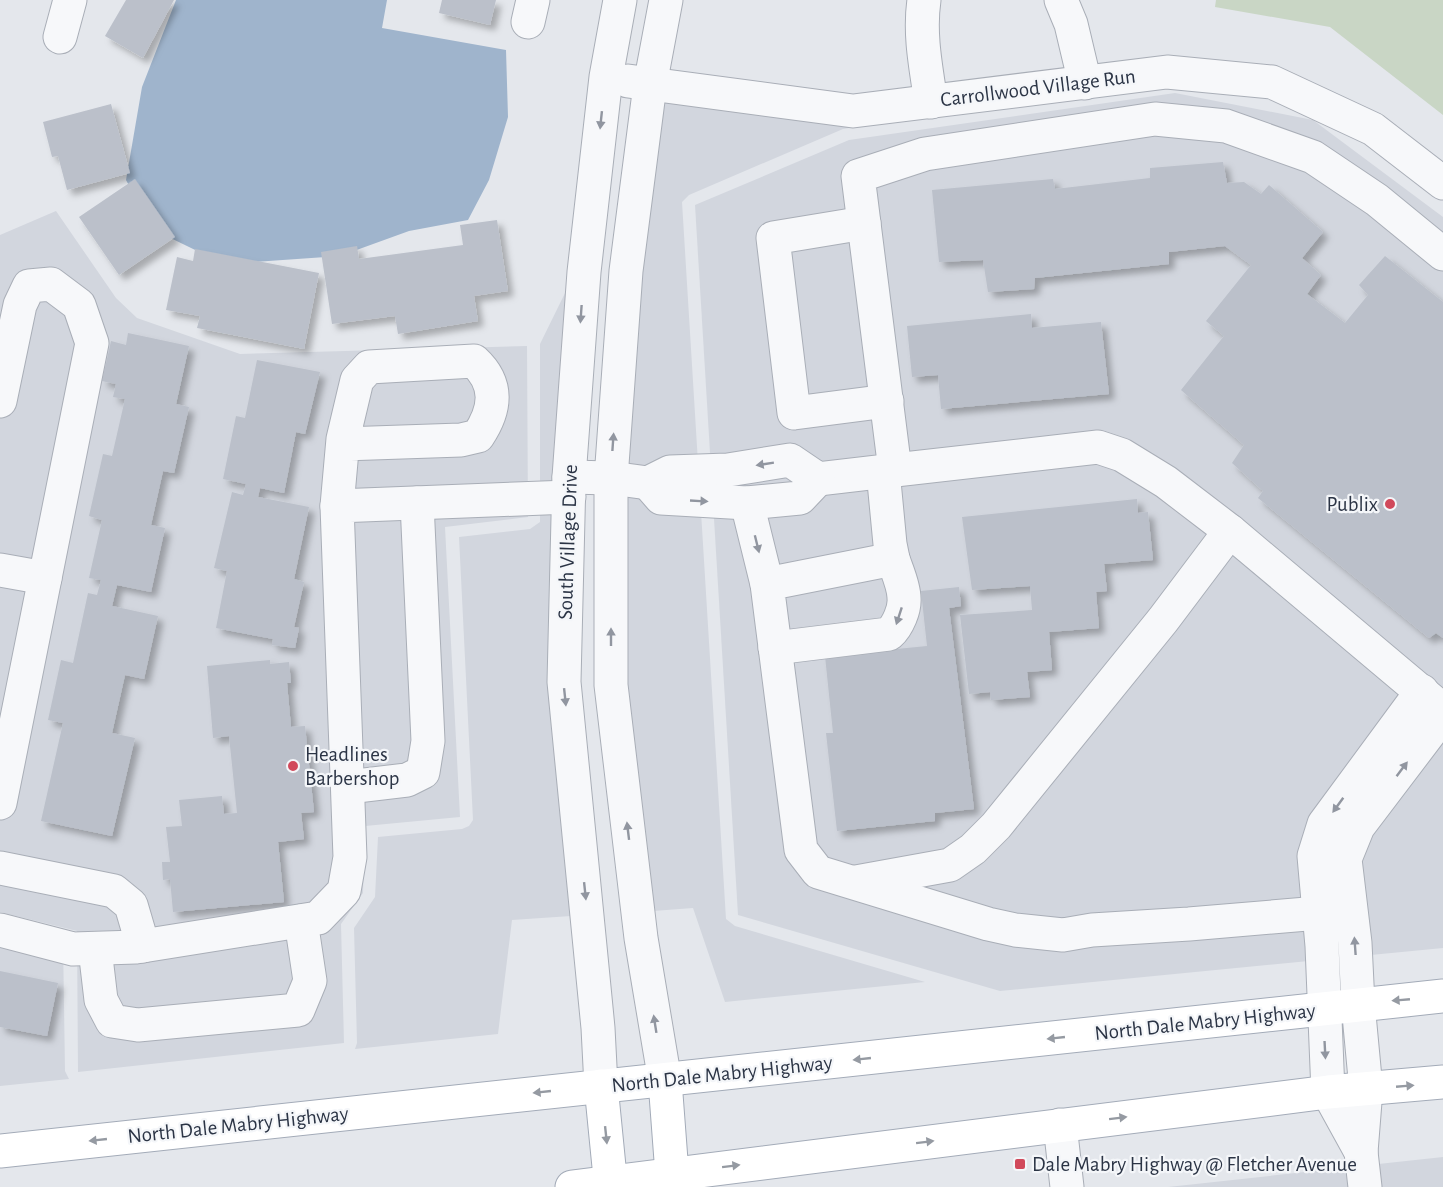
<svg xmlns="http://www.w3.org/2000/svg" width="1443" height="1187" font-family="'Alegreya Sans',sans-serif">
<defs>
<filter id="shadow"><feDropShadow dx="5.5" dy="5.5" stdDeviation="3" flood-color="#0004"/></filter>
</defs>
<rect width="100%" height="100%" fill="#e4e7ec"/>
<!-- built -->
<g fill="#d2d6de">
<polygon points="1175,93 1313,120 1443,217 1443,948 1000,991 738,915 695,205 849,140"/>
<polygon points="664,101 925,116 843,129 689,195 682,202 726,919 735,926 925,982 725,1002 693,908 653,911 626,685 626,471 642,272"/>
<polygon points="56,211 116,298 137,318 240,354 527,346 528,517 445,527 460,817 365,826 363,893 341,924 344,1043 78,1072 77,931 0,912 0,235"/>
<polygon points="567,289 571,916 512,920 498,1034 355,1049 357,1043 354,928 375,897 378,837 462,829 469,826 473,820 459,537 530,529 540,522 540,344"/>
<polygon points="0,924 63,940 65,1071 69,1079 0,1086"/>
<polygon points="1443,1157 1443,1187 1168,1187"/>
</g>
<!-- green -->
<polygon fill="#c9d6c5" points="1216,0 1443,0 1443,115 1330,27 1215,7"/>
<!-- water -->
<polygon fill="#9fb4cc" points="176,0 387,0 382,28 506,50 508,117 489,180 468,220 409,231 340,256 224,264 152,229 126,180 142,87"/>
<!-- building -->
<g fill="#bbc0ca" filter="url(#shadow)">
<polygon points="126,0 174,0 143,58 105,36"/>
<polygon points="442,0 496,0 490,25 439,13"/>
<polygon points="111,104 130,173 67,190 58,156 52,157 43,122"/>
<polygon points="1223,162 1227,183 1244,182 1261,194 1269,185 1323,232 1302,258 1321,275 1307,294 1345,323 1368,295 1359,285 1385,256 1443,302 1443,638 1436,633 1429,638 1258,498 1263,491 1232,463 1244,445 1181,390 1224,336 1206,321 1251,265 1225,246 1169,252 1169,264 1035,278 1034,289 988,292 983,260 939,262 932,190 1053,179 1055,189 1150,178 1150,168"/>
<polygon points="135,179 175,237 119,275 79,217"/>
<polygon points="497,220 508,291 474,296 478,321 398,334 395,316 332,324 321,252 357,246 359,259 463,245 460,225"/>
<polygon points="195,249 319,273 304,349 197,328 200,316 166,310 177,257 193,261"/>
<polygon points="1031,314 1032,328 1101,322 1109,394 941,409 938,375 912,377 907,326"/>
<polygon points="128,333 189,346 176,404 189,407 174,473 163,471 151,525 165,528 151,592 117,585 112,606 158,616 144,679 125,675 112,733 135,738 112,836 41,821 63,723 48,720 61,660 73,663 88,593 97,595 101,580 89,578 102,520 89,516 103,454 112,456 125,399 113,397 116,384 102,381 111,341 126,345"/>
<polygon points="257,360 320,372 305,434 296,432 284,493 260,488 258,497 309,507 294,579 304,582 294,627 299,628 295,648 272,645 273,639 216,628 227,571 214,568 232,492 243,495 246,484 223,479 236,416 245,418"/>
<polygon points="1137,499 1138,513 1148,512 1153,560 1104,564 1107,591 1096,592 1099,628 1049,632 1052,670 1027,672 1030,697 991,700 990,692 969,694 960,615 1032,610 1030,586 972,590 962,517"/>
<polygon points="959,587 961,606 949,608 974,809 935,813 935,821 837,831 826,733 833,733 825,656 927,646 921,591"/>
<polygon points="270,660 270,664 289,662 291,683 287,683 291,727 305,726 314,812 301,813 304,839 278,842 284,902 173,912 170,879 163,880 162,862 170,862 166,827 182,826 179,800 222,796 224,814 237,813 229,736 213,738 207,666"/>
<polygon points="0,971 58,983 47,1036 0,1027"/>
</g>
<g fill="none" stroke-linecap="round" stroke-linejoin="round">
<defs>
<g id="minor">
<path d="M924,0C919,34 926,68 931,102"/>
<polyline points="1061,0 1071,24 1085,83"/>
<polyline points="528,22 533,0"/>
<polyline points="60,37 70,0"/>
<polyline points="628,81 853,111 1167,72 1272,82 1373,129 1443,183"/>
<polyline points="864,223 773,238 794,413 887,401"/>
<polyline points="0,401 20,305 29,286 51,284 79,305 92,343 0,803"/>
<polyline points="895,470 1098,447 1122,455 1166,482 1230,531 1437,705"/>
<polyline points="883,471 890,544 893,559 767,584 801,850 818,872 988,924 1015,930 1063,935 1092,930 1189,924 1319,913"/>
<polyline points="569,477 611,478 648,483 670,472 728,470 790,460 818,479 895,470 858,176 925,154 1155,119 1226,126 1313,157 1377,200 1443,254"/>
<polyline points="648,483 661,498 747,503 800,498 818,479"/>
<polyline points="747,503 767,584"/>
<path d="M337,506L343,439L357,380L369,367L474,361C499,384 496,409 478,436L461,440L343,444"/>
<polyline points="0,570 45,578"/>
<path d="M775,648L889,634C898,626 905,609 904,598C904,586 897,571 893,559"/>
<polyline points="1422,691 1324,824 1314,856 1322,946 1328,1092 1361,1152 1366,1089 1358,1004 1355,943 1345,859 1358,827 1443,715"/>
<polyline points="348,787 407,780 423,772 428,741 417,503"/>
<polyline points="0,868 114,891 131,905 143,946"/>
<polyline points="856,882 950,865 973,849 996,826 1163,620 1230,531"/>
<polyline points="0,930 73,949 136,947 318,918 344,891 350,857 337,506 569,497"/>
<polyline points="95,949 101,1000 112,1021 138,1025 298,1010 310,981 301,921"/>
<polyline points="665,1081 641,938 611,685 611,478 626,271 650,85 666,0"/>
<polyline points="601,1086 598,1028 564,682 569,477 584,272 606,77 620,0"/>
<polyline points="1060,1125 1067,1187"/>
<polyline points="1361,1152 1365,1187"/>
</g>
<g id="major">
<polyline points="665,1081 673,1187"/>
<polyline points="601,1086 611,1187"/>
<polyline points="0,1151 1443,996"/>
<polyline points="572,1187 1328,1092 1443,1082"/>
</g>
</defs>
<!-- minor casing -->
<use href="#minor" stroke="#a9aeb7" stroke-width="35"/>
<!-- major casing -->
<use href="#major" stroke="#a3abb8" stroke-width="35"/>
<!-- minor -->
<use href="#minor" stroke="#f7f8fa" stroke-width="33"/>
<!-- major -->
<use href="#major" stroke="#fff" stroke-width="33"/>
</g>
<!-- one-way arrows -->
<defs><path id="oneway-solid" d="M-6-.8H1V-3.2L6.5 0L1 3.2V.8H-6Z" transform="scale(1.5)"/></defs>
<g fill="#9196a0">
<use href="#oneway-solid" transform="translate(601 120) rotate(96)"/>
<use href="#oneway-solid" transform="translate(581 314) rotate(94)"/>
<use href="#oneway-solid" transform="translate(613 442) rotate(-86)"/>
<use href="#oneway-solid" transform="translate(765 464) rotate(171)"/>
<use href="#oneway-solid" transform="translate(699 501) rotate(3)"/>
<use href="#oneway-solid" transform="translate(757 544) rotate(76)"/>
<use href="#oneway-solid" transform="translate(899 616) rotate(108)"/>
<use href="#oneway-solid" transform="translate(611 637) rotate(-90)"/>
<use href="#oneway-solid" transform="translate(565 697) rotate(84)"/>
<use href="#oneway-solid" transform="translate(1402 769) rotate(-53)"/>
<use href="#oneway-solid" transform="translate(1338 805) rotate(126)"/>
<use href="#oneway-solid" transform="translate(628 831) rotate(-97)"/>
<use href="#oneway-solid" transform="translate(585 891) rotate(84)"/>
<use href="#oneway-solid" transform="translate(1355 946) rotate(-94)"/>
<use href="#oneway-solid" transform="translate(655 1024) rotate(-99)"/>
<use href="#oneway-solid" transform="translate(1325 1050) rotate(87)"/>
</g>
<g fill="#959aa2">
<use href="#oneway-solid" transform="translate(1401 1000) rotate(175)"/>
<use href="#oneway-solid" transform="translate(1056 1038) rotate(174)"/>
<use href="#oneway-solid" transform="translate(862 1059) rotate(174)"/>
<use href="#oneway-solid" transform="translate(1405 1086) rotate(-5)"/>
<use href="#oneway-solid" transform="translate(542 1092) rotate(174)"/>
<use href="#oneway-solid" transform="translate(1118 1118) rotate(-7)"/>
<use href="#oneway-solid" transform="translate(606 1135) rotate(84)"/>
<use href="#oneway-solid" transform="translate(98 1140) rotate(174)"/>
<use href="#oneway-solid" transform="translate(925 1142) rotate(-7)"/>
<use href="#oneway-solid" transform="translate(731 1166) rotate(-7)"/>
</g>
<!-- markers -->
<g fill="#d1495b" stroke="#f4f6f9" stroke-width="2">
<circle cx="1390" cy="504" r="6"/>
<circle cx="293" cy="766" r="6"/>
<rect x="1014" y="1158" width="12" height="12" rx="3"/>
</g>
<g text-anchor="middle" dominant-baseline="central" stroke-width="4.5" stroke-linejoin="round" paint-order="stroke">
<!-- street labels -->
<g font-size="21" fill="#2b3445" stroke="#f4f6f9">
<text transform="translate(1038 88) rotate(-7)">Carrollwood Village Run</text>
<text transform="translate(568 542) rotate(-88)">South Village Drive</text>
<text transform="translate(1205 1022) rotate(-6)">North Dale Mabry Highway</text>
<text transform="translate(722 1074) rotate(-6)">North Dale Mabry Highway</text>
<text transform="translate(238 1125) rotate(-6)">North Dale Mabry Highway</text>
</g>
<!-- poi labels -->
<g font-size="21" fill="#2b3445" stroke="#f4f6f9" text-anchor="start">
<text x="1378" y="504" text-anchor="end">Publix</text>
<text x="305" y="754">Headlines<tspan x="305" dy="24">Barbershop</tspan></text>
<text x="1032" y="1164">Dale Mabry Highway @ Fletcher Avenue</text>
</g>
</g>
</svg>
